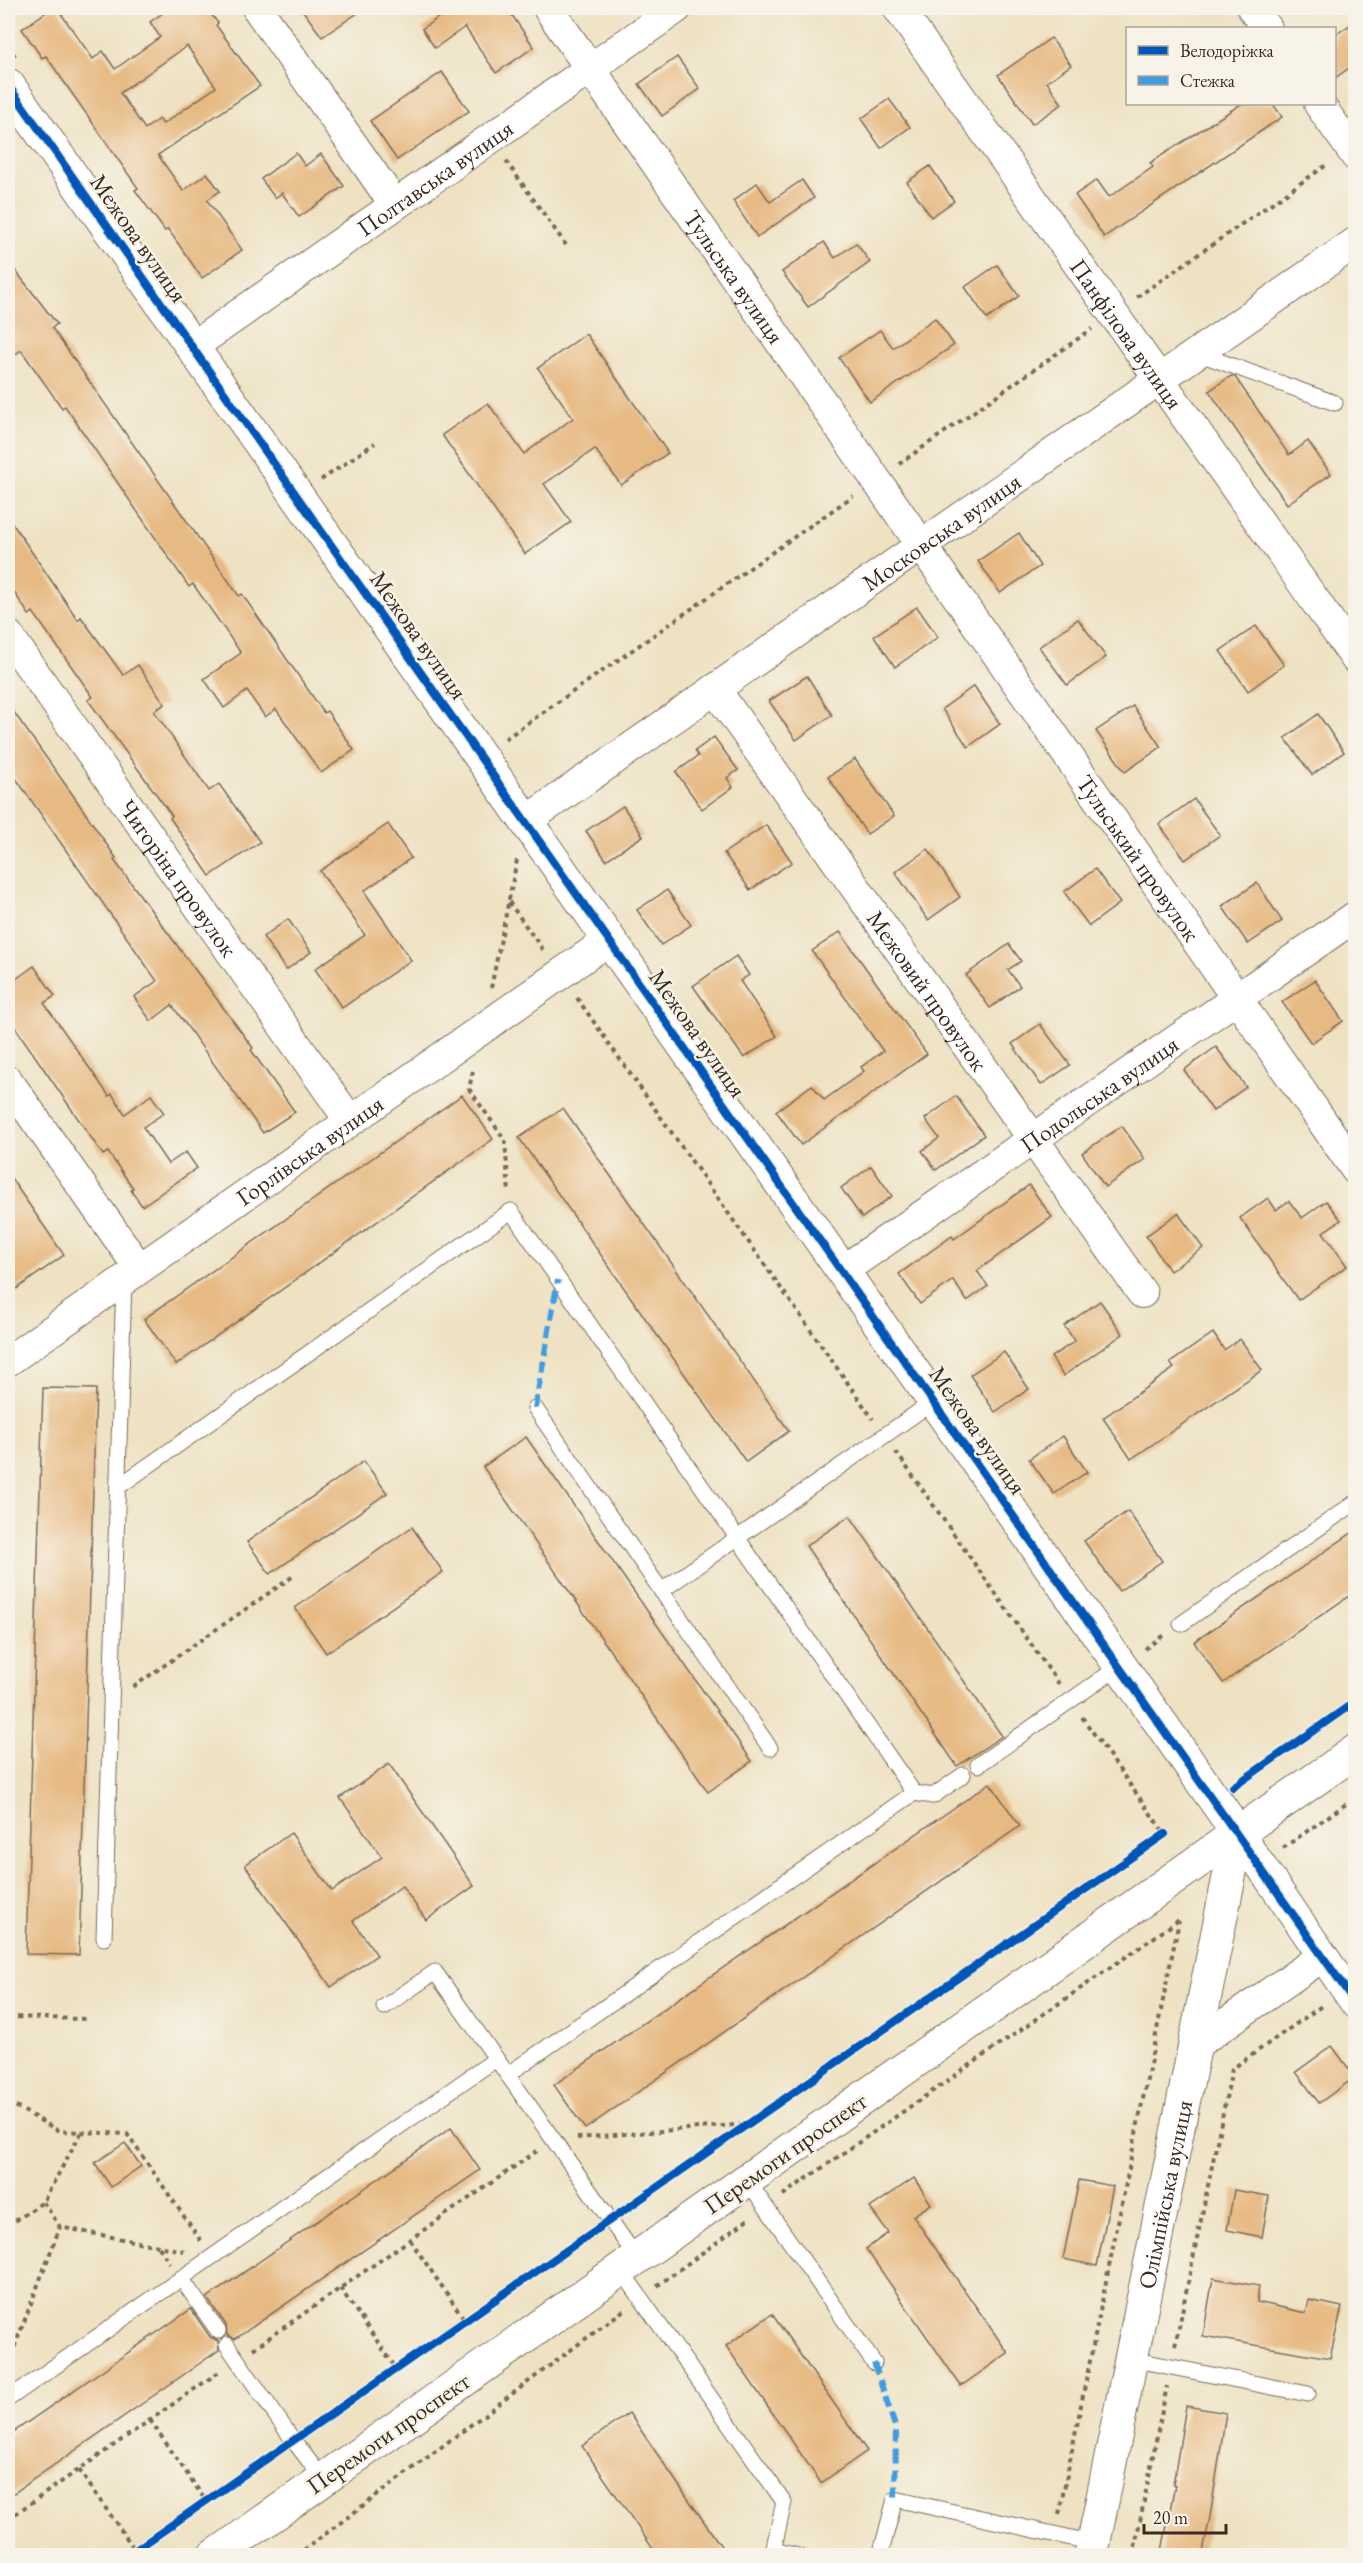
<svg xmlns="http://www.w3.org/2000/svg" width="1363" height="2563" font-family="'EB Garamond',serif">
<rect width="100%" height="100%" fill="#f7f3e8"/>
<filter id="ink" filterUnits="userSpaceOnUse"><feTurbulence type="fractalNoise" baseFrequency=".0167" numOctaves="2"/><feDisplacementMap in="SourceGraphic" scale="12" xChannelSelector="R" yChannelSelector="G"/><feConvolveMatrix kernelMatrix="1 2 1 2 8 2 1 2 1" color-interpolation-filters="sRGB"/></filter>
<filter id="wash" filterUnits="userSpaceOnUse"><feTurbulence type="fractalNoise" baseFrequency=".008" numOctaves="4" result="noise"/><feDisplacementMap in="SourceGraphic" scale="24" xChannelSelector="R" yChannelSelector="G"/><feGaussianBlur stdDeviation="1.35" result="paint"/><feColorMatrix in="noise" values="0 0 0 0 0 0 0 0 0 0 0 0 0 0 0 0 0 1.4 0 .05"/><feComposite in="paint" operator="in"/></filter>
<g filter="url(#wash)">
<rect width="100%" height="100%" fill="#eee2c3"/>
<g id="blocks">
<!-- building -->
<g fill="#e7ba83" fill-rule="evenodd">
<path d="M52,8H57L93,59L103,51L115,69L160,37L150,22L170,8H206L218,23L216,25L260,86L158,155L183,191L207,173L220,191L207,200L242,250L202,278L168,229L165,231L135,190L138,188L46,56L42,58L22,29ZM187,46L216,87L163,124L159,119L145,129L120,93Z"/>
<polygon points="301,8 365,8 322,37"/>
<polygon points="452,8 507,8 534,47 496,73 465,27 435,48 422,29"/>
<polygon points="1356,21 1356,63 1335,78 1335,35"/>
<polygon points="1051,38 1071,65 1047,82 1062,104 1032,124 998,75"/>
<polygon points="677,57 700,89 662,116 639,84"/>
<polygon points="442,72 469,111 397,160 370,121"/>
<polygon points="889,99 910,127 881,148 861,119"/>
<polygon points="1241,104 1273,104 1282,117 1104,237 1075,195 1097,180 1109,197 1153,167 1150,163"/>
<polygon points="296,153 305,166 321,154 344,186 299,217 282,193 275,198 261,179"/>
<polygon points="930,166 954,201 931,217 907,182"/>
<polygon points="802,180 814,198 757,237 733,201 757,183 770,202"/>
<polygon points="824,242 835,258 856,243 870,262 808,307 782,272"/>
<polygon points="8,261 57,324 52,328 239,596 242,594 324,713 327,711 354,750 321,773 276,709 265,717 247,691 224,708 204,679 241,653 193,584 189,587 65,406 62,408 21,350 8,360"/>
<polygon points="997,265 1019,296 987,319 965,287"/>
<polygon points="935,318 954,345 870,402 839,358 880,330 893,348"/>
<polygon points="586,334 668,453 621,485 595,449 544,484 571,522 525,554 442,435 488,403 524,454 573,418 538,368"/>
<polygon points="1231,376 1235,377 1289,455 1308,441 1331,474 1287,504 1209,391"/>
<polygon points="8,517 78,620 81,617 123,675 138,665 165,704 154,711 209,791 219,784 260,842 210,876 170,818 172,816 88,700 93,697 33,612 29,615 8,583"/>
<polygon points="1019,533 1040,566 1000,593 978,561"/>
<polygon points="917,607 938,637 895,667 874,636"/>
<polygon points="1078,619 1106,657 1067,685 1039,647"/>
<polygon points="1256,626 1284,665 1248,691 1220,651"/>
<polygon points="807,676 832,715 796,740 769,701"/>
<polygon points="974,686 1000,724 968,747 942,709"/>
<polygon points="8,704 75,798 116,858 114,860 253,1048 251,1050 295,1112 263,1133 172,1005 151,1021 134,997 157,981 8,767"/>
<polygon points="1133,706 1161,747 1125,772 1096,731"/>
<polygon points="1318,714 1344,752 1312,775 1285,738"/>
<polygon points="714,737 738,770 727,778 733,787 702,809 676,772 698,756 695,751"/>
<polygon points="855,759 894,816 867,834 828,777"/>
<polygon points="1194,799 1220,835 1185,860 1159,824"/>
<polygon points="623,806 643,836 606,860 586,831"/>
<polygon points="388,824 411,858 364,891 411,960 342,1008 315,969 365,935 320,871"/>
<polygon points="766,825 792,862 750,890 724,853"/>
<polygon points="928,849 960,897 928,920 895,872"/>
<polygon points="1095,869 1120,903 1089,926 1064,892"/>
<polygon points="1257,883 1282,921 1248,944 1222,906"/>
<polygon points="667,890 691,925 661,945 637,910"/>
<polygon points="288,919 311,952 286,970 263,937"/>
<polygon points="840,932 927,1054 801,1145 776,1111 812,1085 824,1100 864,1071 861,1067 883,1051 812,951"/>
<polygon points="1009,944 1021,961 1008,970 1020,986 990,1008 966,975"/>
<polygon points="736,956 749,975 740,981 777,1036 744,1058 693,986"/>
<polygon points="34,966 55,996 44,1003 109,1096 112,1094 125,1114 151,1095 164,1113 143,1127 168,1164 186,1152 197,1168 142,1206 131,1190 133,1188 108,1152 103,1155 8,1017 8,985"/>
<polygon points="1315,980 1343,1021 1311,1043 1282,1002"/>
<polygon points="1040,1024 1070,1065 1041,1085 1012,1044"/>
<polygon points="1216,1047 1246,1087 1213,1111 1184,1070"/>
<polygon points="462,1095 493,1139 176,1365 144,1319"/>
<polygon points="956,1096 984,1135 936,1170 922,1151 939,1138 925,1119"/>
<polygon points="563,1108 789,1431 746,1462 519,1138"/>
<polygon points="1122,1126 1145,1159 1105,1187 1082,1153"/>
<polygon points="871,1166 892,1196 862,1218 841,1188"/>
<polygon points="8,1174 64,1255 8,1295"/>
<polygon points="1029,1185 1052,1217 977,1271 988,1286 967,1301 953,1280 920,1304 899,1274 952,1236 954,1239"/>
<polygon points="1268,1198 1276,1210 1289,1201 1302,1218 1326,1201 1341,1220 1323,1232 1347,1266 1298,1300 1240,1218"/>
<polygon points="1178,1213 1203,1248 1170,1271 1146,1236"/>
<polygon points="1100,1301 1123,1334 1063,1376 1051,1357 1075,1341 1064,1326"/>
<polygon points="1213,1333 1224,1350 1240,1339 1262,1370 1131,1459 1103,1418 1174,1368 1170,1363"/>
<polygon points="1004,1352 1029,1389 995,1412 970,1375"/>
<polygon points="43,1388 96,1389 79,1955 26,1954"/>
<polygon points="1063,1436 1087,1472 1054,1494 1029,1459"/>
<polygon points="526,1437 752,1761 708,1792 483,1467"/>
<polygon points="364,1461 387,1493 270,1574 247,1542"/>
<polygon points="1128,1511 1162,1561 1119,1591 1084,1541"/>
<polygon points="850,1516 1002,1736 957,1766 806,1546"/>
<polygon points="412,1527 443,1572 326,1653 295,1608"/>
<polygon points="1356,1530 1356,1591 1223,1683 1194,1642"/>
<polygon points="389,1764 474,1886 426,1920 402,1886 353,1921 377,1955 331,1987 245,1865 291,1833 332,1891 382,1857 340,1798"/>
<polygon points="990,1783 1020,1826 585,2129 554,2085"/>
<polygon points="1332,2046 1355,2077 1319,2103 1296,2072"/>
<polygon points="451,2128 480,2170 235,2339 227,2335 226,2325 207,2298"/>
<polygon points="125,2143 141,2166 111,2187 95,2163"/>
<polygon points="914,2178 931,2204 913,2216 1008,2353 961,2386 866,2249 888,2233 870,2208"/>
<polygon points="1079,2180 1113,2186 1097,2266 1063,2259"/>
<polygon points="1234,2190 1269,2196 1262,2237 1227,2230"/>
<polygon points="1213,2278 1259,2286 1257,2302 1306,2313 1309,2300 1342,2307 1330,2358 1203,2336"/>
<polygon points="191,2309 210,2337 218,2341 219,2350 8,2497 8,2436"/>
<polygon points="772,2314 867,2451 821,2483 726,2346"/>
<polygon points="1186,2406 1226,2413 1210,2517 1202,2556 1161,2556 1175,2485 1173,2485"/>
<polygon points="629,2413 700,2516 728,2556 658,2556 582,2446"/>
</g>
</g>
</g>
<g filter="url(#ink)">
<use href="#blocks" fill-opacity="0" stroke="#7a6a58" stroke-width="1.5"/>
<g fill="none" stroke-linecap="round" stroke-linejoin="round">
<defs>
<g id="service">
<polyline points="1197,353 1335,403"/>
<polyline points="535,1408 770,1748"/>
<polyline points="118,1487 511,1211 914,1793"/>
<polyline points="661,1591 934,1401"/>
<polyline points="1181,1624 1356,1502"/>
<polyline points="978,1765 1120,1666"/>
<polyline points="104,1938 124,1279"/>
<polyline points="384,2007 435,1972 637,2258"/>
<polyline points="507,2075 914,1793 933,1796 963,1775"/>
<polyline points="747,2180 874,2363"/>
<polyline points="621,2270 784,2502 772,2556"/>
<polyline points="181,2278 218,2331"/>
<polyline points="227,2345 293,2440 323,2479"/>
<polyline points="1131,2359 1308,2394"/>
<polyline points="8,2399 496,2059"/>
<polyline points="773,2550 798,2556"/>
<polyline points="880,2556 895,2499 1094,2543"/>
</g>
<g id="minor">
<polyline points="257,8 395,205"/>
<path id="s1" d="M548,8L1356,1170"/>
<path id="s2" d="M898,8L1356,659"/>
<polyline points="1252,8 1267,28"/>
<polyline points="1319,104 1356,156"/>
<path id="s3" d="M192,347L677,8"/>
<path id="s4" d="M8,635L350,1121"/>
<path id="s5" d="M715,689L1142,1293"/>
<path id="s6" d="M526,821L1356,242"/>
<polyline points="8,1081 139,1268"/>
<path id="s7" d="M842,1271L1356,916"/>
<path id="s8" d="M8,1361L609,940"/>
<polyline points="1238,1833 1356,2004"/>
<polyline points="1195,2045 1323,1956"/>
</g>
<polyline id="tertiary" points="8,85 1238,1833 215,2556"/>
<g id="secondary">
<path id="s9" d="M1091,2556L1238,1833L1356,1751"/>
</g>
</defs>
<!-- service casing -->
<use href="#service" stroke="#7a6a58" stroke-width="17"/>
<!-- minor casing -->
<use href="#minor" stroke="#7a6a58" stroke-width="32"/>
<!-- tertiary casing -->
<use href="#tertiary" stroke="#7a6a58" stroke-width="35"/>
<!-- secondary casing -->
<use href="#secondary" stroke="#7a6a58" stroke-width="35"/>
<!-- path -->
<g stroke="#7a6a58" stroke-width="4" stroke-dasharray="4.5 4.5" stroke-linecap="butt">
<polyline points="8,46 15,56"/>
<polyline points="506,161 566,245"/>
<polyline points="1137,297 1328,164"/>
<polyline points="899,464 1092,329"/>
<polyline points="321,480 375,443"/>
<polyline points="505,739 853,496"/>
<polyline points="509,902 545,953"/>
<polyline points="491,988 517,860"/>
<polyline points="577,998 873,1419"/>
<polyline points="473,1071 469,1089 505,1140 509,1193"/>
<polyline points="896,1452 1059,1684"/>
<polyline points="1145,1649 1165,1634"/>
<polyline points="133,1687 295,1575"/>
<polyline points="1082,1717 1165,1834"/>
<polyline points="1283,1848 1356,1797"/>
<polyline points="8,2017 85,2019"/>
<polyline points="8,2102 59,2131 127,2134 201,2241"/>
<polyline points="577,2138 747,2124"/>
<polyline points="783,2195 1179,1920"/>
<polyline points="43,2202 60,2227 184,2251"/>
<polyline points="8,2226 43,2202 81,2133"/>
<polyline points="410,2240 465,2320"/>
<polyline points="159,2247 170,2263"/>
<polyline points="657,2286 750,2218"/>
<polyline points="340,2288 396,2368"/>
<polyline points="1175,2346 1232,2069 1323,2005"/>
<polyline points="253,2349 537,2151"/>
<polyline points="8,2364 60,2227"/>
<polyline points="150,2420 206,2501"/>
<polyline points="79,2470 135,2550"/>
<polyline points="1059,2514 1179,1921"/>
<polyline points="8,2519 219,2372"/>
<polyline points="296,2556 624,2310"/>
<polyline points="1133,2556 1167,2386"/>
</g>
<!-- service -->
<use href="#service" stroke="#fff" stroke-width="15"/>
<!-- minor -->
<use href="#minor" stroke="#fff" stroke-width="30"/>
<!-- tertiary -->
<use href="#tertiary" stroke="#fff" stroke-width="33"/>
<!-- secondary -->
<use href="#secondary" stroke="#fff" stroke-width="33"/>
<!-- quiet -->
<g stroke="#3f9ce0" stroke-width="6" stroke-dasharray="12 6" stroke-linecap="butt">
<polyline points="535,1408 558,1280"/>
<polyline points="874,2363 896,2429 895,2499"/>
</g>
<defs>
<g id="cycleway">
<polyline points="8,85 1356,2004"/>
<polyline points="1233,1787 1356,1701"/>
<polyline points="127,2556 1165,1834"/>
</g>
</defs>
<!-- cycleway casing -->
<use href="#cycleway" stroke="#f7f3e8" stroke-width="11"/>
<!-- cycleway -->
<use href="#cycleway" stroke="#0057b8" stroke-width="8"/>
</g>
</g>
<g text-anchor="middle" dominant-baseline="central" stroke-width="5" stroke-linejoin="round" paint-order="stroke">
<!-- street labels -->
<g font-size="24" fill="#3b2a1e" stroke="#f7f3e8">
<text stroke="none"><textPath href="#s3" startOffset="296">Полтавська вулиця</textPath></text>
<text transform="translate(139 238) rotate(55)">Межова вулиця</text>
<text stroke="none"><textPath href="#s1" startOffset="327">Тульська вулиця</textPath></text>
<text stroke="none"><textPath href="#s2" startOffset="398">Панфілова вулиця</textPath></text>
<text stroke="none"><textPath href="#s6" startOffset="506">Московська вулиця</textPath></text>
<text transform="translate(419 635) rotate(55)">Межова вулиця</text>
<text stroke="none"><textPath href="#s1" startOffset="1035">Тульський провулок</textPath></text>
<text stroke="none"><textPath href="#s4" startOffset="297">Чигоріна провулок</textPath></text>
<text stroke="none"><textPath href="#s5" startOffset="369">Межовий провулок</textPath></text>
<text transform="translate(698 1033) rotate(55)">Межова вулиця</text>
<text stroke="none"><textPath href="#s7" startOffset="312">Подольська вулиця</textPath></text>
<text stroke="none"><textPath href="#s8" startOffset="368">Горлівська вулиця</textPath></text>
<text transform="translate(978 1430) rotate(55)">Межова вулиця</text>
<text transform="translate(785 2153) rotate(-35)">Перемоги проспект</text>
<text stroke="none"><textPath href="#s9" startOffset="369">Олімпійська вулиця</textPath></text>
<text transform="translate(388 2433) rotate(-35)">Перемоги проспект</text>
</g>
</g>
<!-- margin -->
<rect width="1363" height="2563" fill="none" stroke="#f7f3e8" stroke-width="30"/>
<!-- legend -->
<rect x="1126" y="27" width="210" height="78" fill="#f7f3e8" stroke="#aca397" stroke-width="1.5"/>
<rect x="1138" y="46" width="30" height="9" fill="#0057b8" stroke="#aca397" stroke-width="1.5"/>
<text x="1180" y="57" font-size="18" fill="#3b2a1e">Велодоріжка</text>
<rect x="1138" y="76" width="30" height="9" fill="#3f9ce0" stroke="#aca397" stroke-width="1.5"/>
<text x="1180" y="87" font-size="18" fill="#3b2a1e">Стежка</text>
<!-- scale -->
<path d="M1144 2524v9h82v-9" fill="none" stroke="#3b2a1e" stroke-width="3"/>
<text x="1153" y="2524" font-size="18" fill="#3b2a1e" stroke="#f7f3e8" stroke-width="4.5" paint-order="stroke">20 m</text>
</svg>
